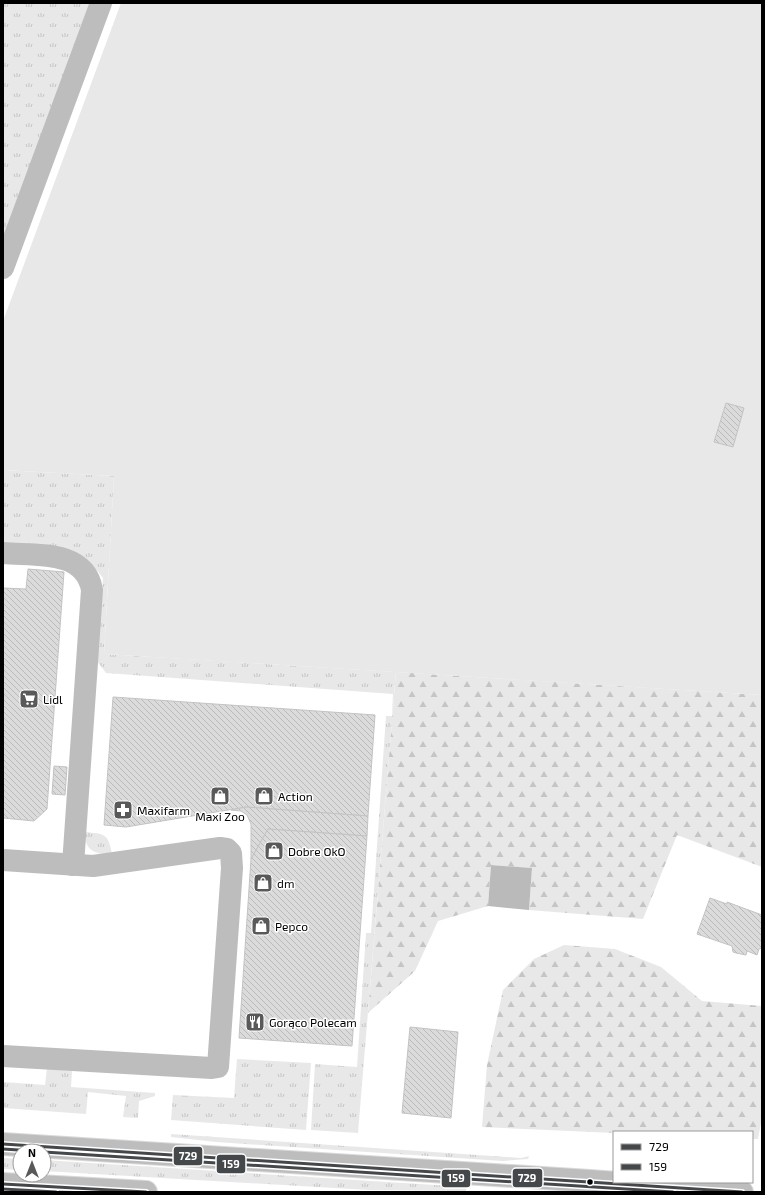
<svg xmlns="http://www.w3.org/2000/svg" width="765" height="1195" font-family="'Exo 2',sans-serif">
<defs>
<pattern id="grass-tufts" width="24" height="20" patternUnits="userSpaceOnUse"><rect width="24" height="20" fill="#e8e8e8"/><path d="M3 7l-1-3M5 7V3M7 7l1-3M15 17l-1-3M17 17v-4M19 17l1-3" fill="none" stroke="#c5c5c5"/></pattern>
<pattern id="forest-firs" width="22" height="20" patternUnits="userSpaceOnUse"><rect width="22" height="20" fill="#e8e8e8"/><path d="M5 1l3.5 6h-7zM16 11l3.5 6h-7z" fill="#c5c5c5"/></pattern>
<pattern id="building-back-hatch" width="6" height="6" patternUnits="userSpaceOnUse"><rect width="6" height="6" fill="#dbdbdb"/><path d="M-1 5l2 2M0 0l6 6M5-1l2 2" fill="none" stroke="#bababa"/></pattern>
</defs>
<rect width="100%" height="100%" fill="#fff"/>
<!-- grass -->
<g fill="url(#grass-tufts)">
<polygon points="3,3 94,3 3,245"/>
<path d="M3,470L114,476L104,654L396,672L358,1133L311,1130L315,1064L357,1067L366,933H371L386,716H392L393,694L106,673L97,661L103,578C75,539 46,546 3,543Z"/>
<path d="M85,832C105,834 108,833 112,854C95,855 84,850 85,832Z"/>
<polygon points="237,1059 311,1063 306,1130 171,1120 173,1095 234,1098"/>
<polygon points="47,1068 72,1071 71,1087 155,1093 155,1096 139,1101 138,1118 123,1117 126,1096 88,1092 86,1114 3,1108 3,1082 45,1085"/>
<polygon points="171,1134 521,1158 529,1156 528,1159 503,1161 216,1142 171,1137"/>
<polygon points="3,1158 20,1159 20,1170 3,1169"/>
<polygon points="44,1160 466,1187 466,1191 369,1190 44,1171"/>
</g>
<!-- forest -->
<g fill="url(#forest-firs)">
<polygon points="396,672 762,695 762,867 677,835 643,919 529,910 532,868 491,865 488,906 438,921 415,971 368,1013"/>
<polygon points="564,945 615,949 661,967 702,1001 762,1006 762,1117 758,1139 752,1139 752,1132 614,1133 482,1127 487,1065 503,990 534,959"/>
</g>
<!-- garden -->
<polygon fill="#e8e8e8" points="121,3 762,3 762,695 104,654 114,476 3,470 3,321"/>
<!-- water -->
<polygon fill="#bababa" points="491,865 532,868 529,910 488,906"/>
<!-- building -->
<g fill="url(#building-back-hatch)" stroke="#c3c3c3">
<polygon points="726,403 744,408 733,447 714,442"/>
<polygon points="28,569 64,572 47,809 34,821 3,818 3,588 26,589"/>
<polygon points="113,697 375,715 368,816 246,807 126,827 104,825"/>
<polygon points="54,766 67,767 65,795 52,794"/>
<polygon points="246,807 368,816 367,836 268,829 251,859 251,824 247,815 241,811 231,810"/>
<polygon points="268,829 367,836 352,1046 239,1038 251,859"/>
<polygon points="710,898 727,904 727,902 762,915 762,948 759,949 757,955 747,951 746,955 736,953 733,952 732,946 697,934"/>
<polygon points="410,1027 458,1032 451,1118 402,1113"/>
</g>
<g fill="none" stroke-linecap="round" stroke-linejoin="round">
<defs>
<g id="major">
<polyline points="3,1144 590,1181 742,1192"/>
<polyline points="3,1184 146,1192"/>
</g>
</defs>
<!-- major casing -->
<use href="#major" stroke="#dbdbdb" stroke-width="24"/>
<!-- minor -->
<g stroke="#bdbdbd" stroke-width="22">
<polyline points="3,268 101,3"/>
<path d="M3,553C35,556 85,549 92,590L73,865"/>
<polyline points="3,860 93,866 220,848 227,849 231,853 232,868 218,1067 212,1068 3,1056"/>
</g>
<!-- major -->
<use href="#major" stroke="#bdbdbd" stroke-width="22"/>
<defs>
<g id="bus-1">
<polyline points="3,1144 742,1192"/>
<polyline points="3,1184 146,1192"/>
</g>
<g id="bus-2">
<polyline points="3,1149 35,1151"/>
<polyline points="44,1152 673,1192"/>
<polyline points="3,1189 56,1192"/>
</g>
</defs>
<!-- bus-1 casing -->
<use href="#bus-1" stroke="#fff" stroke-width="6"/>
<!-- bus-2 casing -->
<use href="#bus-2" stroke="#fff" stroke-width="6"/>
<!-- bus-1 -->
<use href="#bus-1" stroke="#45484a" stroke-width="3"/>
<!-- bus-2 -->
<use href="#bus-2" stroke="#45484a" stroke-width="3"/>
</g>
<!-- icons -->
<defs>
<symbol id="supermarket-square" viewBox="-11 -11 22 22"><rect x="-9" y="-9" width="18" height="18" rx="4" fill="#595959" stroke="#fff"/><path d="M-6-5.5h2.5l.6 2H6L4.5 2H-2.5L-4.4-4H-6ZM-1.5 3.2a1.3 1.3 0 1 0 .1 0ZM3 3.2a1.3 1.3 0 1 0 .1 0Z" fill="#fff"/></symbol>
<symbol id="shop-square" viewBox="-11 -11 22 22"><rect x="-9" y="-9" width="18" height="18" rx="4" fill="#595959" stroke="#fff"/><path d="M-5-2.5h2.3a2.7 3.5 0 0 1 5.4 0H5L5.5 6h-11ZM-1.5-2.5h3a1.5 2.3 0 0 0-3 0Z" fill="#fff"/></symbol>
<symbol id="pharmacy-square" viewBox="-11 -11 22 22"><rect x="-9" y="-9" width="18" height="18" rx="4" fill="#595959" stroke="#fff"/><path d="M-2-6h4v4h4v4h-4v4h-4v-4h-4v-4h4Z" fill="#fff"/></symbol>
<symbol id="restaurant-square" viewBox="-11 -11 22 22"><rect x="-9" y="-9" width="18" height="18" rx="4" fill="#595959" stroke="#fff"/><path d="M-5-6h1v4h1v-4h1v4h1v-4h1v5L-1.5 .5V6h-2V.5L-5-1ZM5-6V6H3V1.5H1.5Q1.5-4 5-6Z" fill="#fff"/></symbol>
</defs>
<g fill-rule="evenodd">
<use href="#supermarket-square" x="18" y="688" width="22" height="22"/>
<use href="#shop-square" x="209" y="785" width="22" height="22"/>
<use href="#shop-square" x="253" y="785" width="22" height="22"/>
<use href="#pharmacy-square" x="112" y="799" width="22" height="22"/>
<use href="#shop-square" x="263" y="840" width="22" height="22"/>
<use href="#shop-square" x="252" y="872" width="22" height="22"/>
<use href="#shop-square" x="250" y="915" width="22" height="22"/>
<use href="#restaurant-square" x="244" y="1011" width="22" height="22"/>
</g>
<!-- markers -->
<circle fill="#000" stroke="#fff" stroke-width="1.5" cx="590" cy="1182" r="3.5"/>
<g text-anchor="middle" dominant-baseline="central" stroke-width="3" stroke-linejoin="round" paint-order="stroke">
<!-- poi labels -->
<g font-size="12" fill="#000" stroke="#fff" text-anchor="start">
<text x="43" y="699">Lidl</text>
<text x="278" y="796">Action</text>
<text x="137" y="810">Maxifarm</text>
<text x="220" y="816" text-anchor="middle">Maxi Zoo</text>
<text x="288" y="851">Dobre OkO</text>
<text x="277" y="883">dm</text>
<text x="275" y="926">Pepco</text>
<text x="269" y="1022">Gorąco Polecam</text>
</g>
</g>
<g stroke="#fff" stroke-width="1.5">
<rect x="173" y="1146" width="30" height="20" rx="4" fill="#45484a"/>
<rect x="216" y="1154" width="30" height="20" rx="4" fill="#45484a"/>
<rect x="512" y="1168" width="31" height="20" rx="4" fill="#45484a"/>
<rect x="441" y="1169" width="30" height="19" rx="4" fill="#45484a"/>
</g>
<g font-size="11" text-anchor="middle" font-weight="bold" fill="#fff">
<text x="188" y="1160">729</text>
<text x="231" y="1168">159</text>
<text x="527" y="1182">729</text>
<text x="456" y="1182">159</text>
</g>
<!-- border -->
<rect width="765" height="1195" fill="none" stroke="#000000" stroke-width="8"/>
<!-- legend -->
<rect x="613" y="1131" width="140" height="52" fill="#ffffff" stroke="#999999"/>
<rect x="621" y="1144" width="20" height="6" fill="#45484a" stroke="#999999"/>
<text x="649" y="1151" font-size="12" fill="#000000">729</text>
<rect x="621" y="1164" width="20" height="6" fill="#45484a" stroke="#999999"/>
<text x="649" y="1171" font-size="12" fill="#000000">159</text>
<!-- north arrow -->
<g transform="translate(32 1163)"><circle r="19" fill="#ffffff" stroke="#999999"/>
<path d="M0-3L7 15L0 10L-7 15Z" fill="#595959"/>
<text y="-6" font-size="11" font-weight="bold" text-anchor="middle" fill="#000000">N</text>
</g>
</svg>
